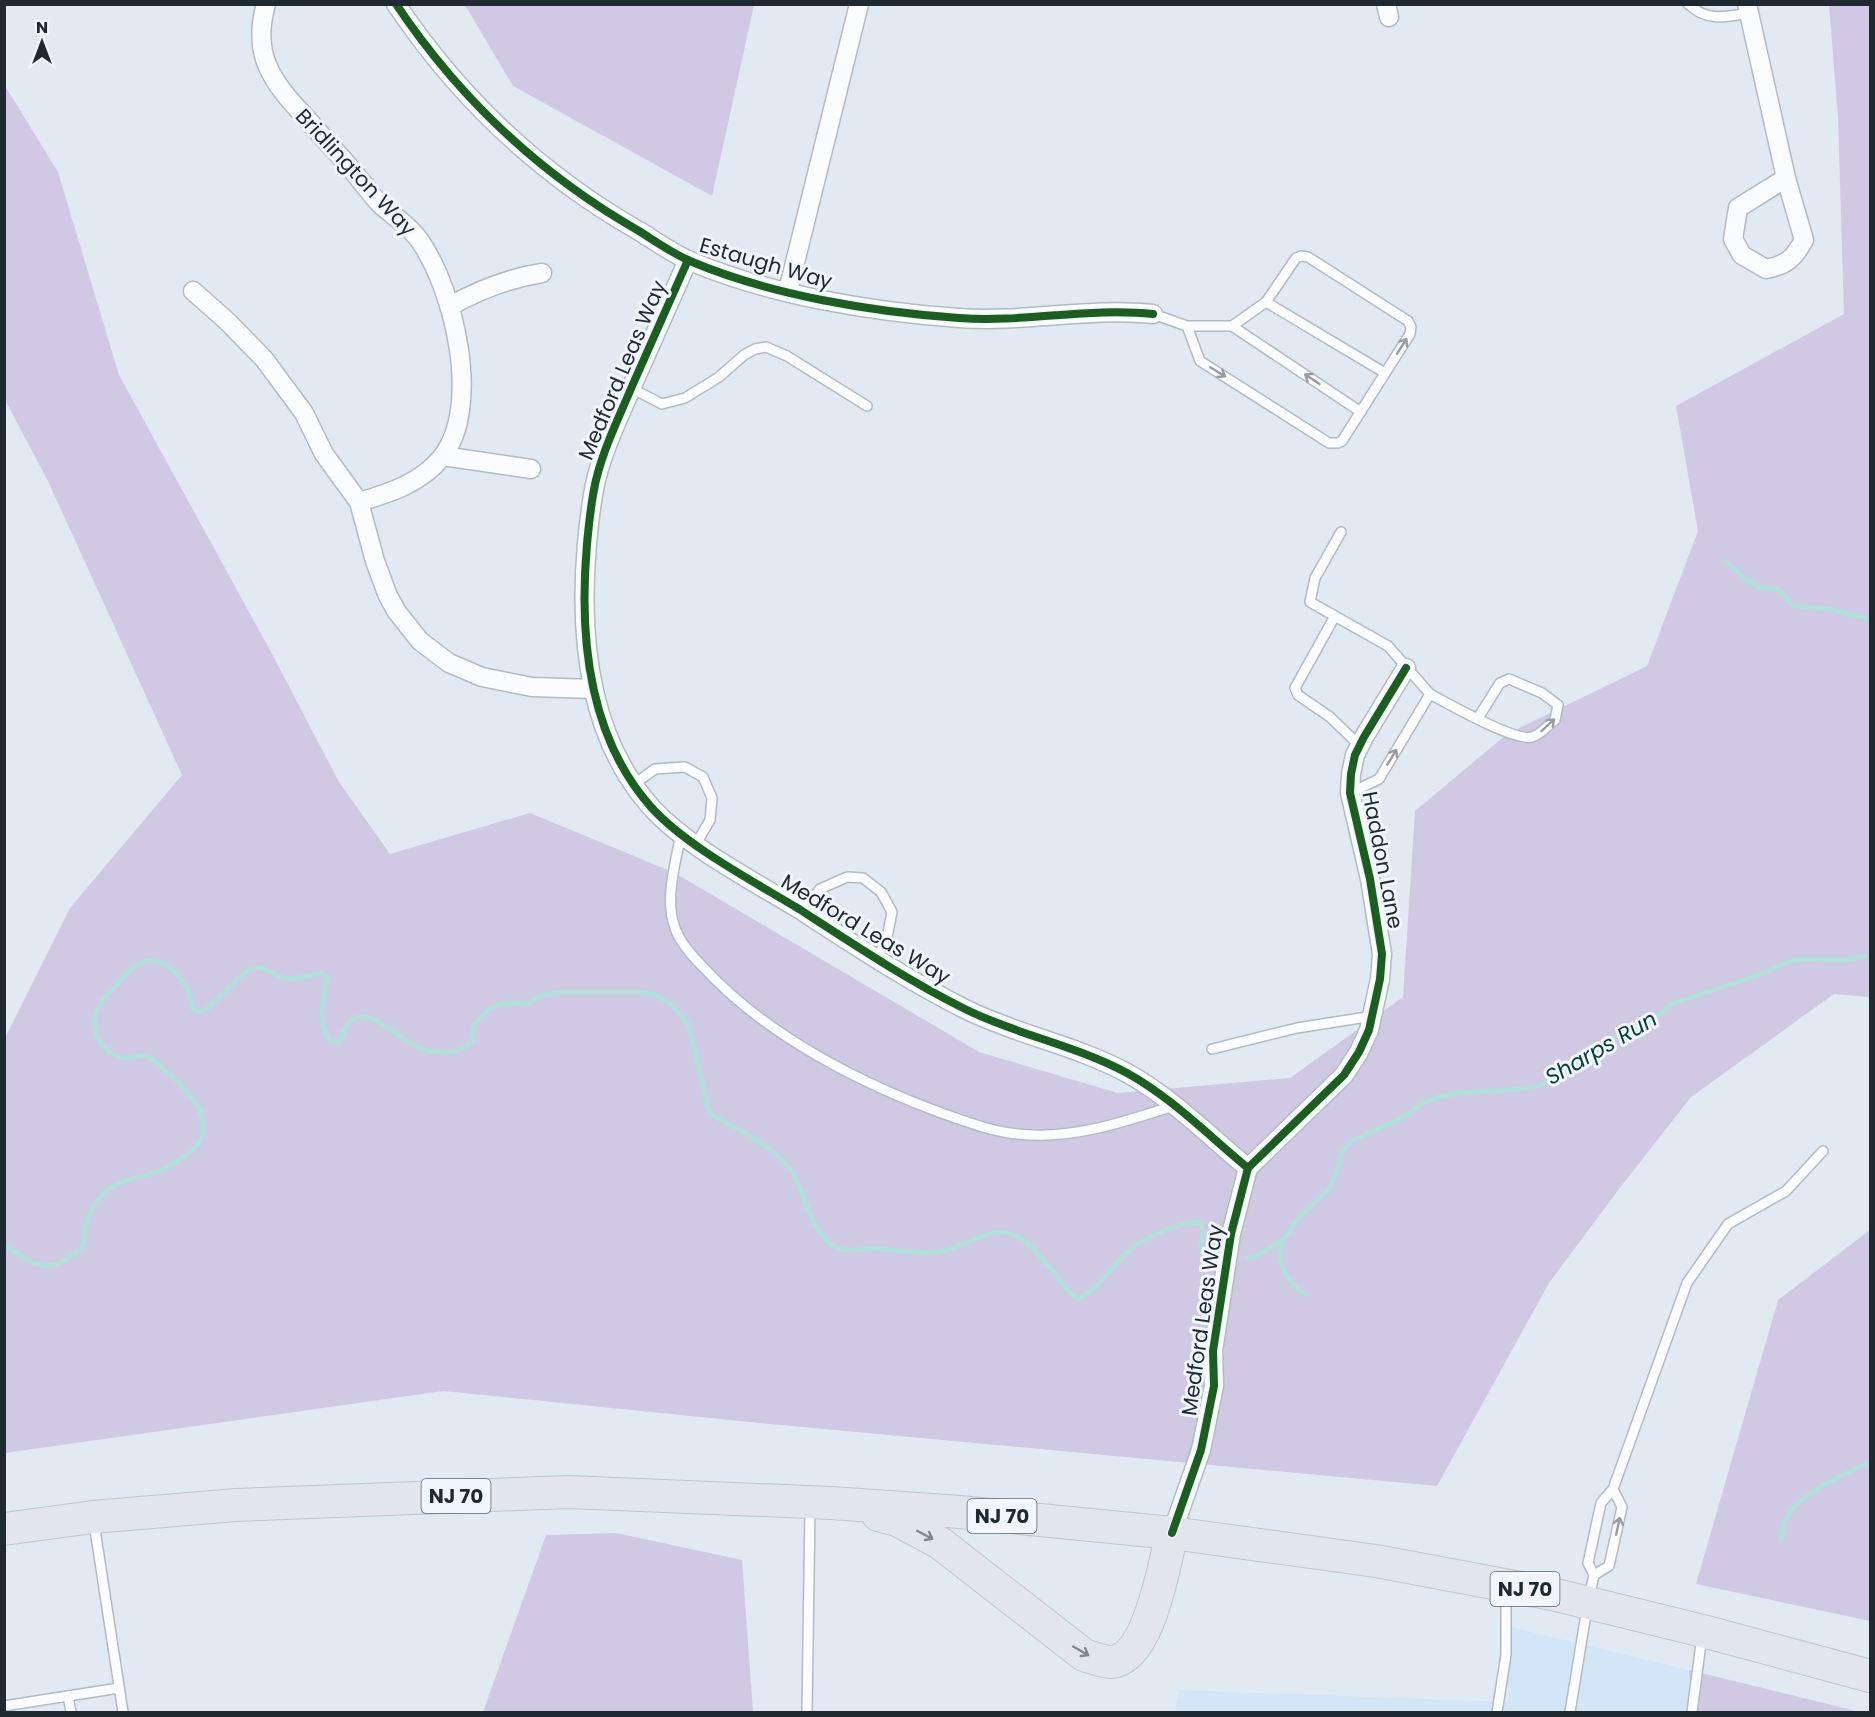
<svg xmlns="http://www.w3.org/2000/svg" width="1875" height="1717" font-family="Poppins,sans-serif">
<rect width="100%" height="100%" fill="#e1eaf2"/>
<!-- built -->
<polygon fill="#d3e6f7" points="1511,1627 1689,1670 1692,1712 1175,1712 1179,1690 1507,1702"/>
<!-- green -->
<g fill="#cfc9e3">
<polygon points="465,5 754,5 712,196 513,86"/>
<polygon points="1829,5 1870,5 1870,997 1834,994 1691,1097 1619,1189 1549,1283 1437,1486 760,1423 443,1391 5,1453 4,1040 70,908 182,775 48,481 5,400 5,86 58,172 119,375 271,652 339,782 390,854 530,813 675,873 979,1052 1118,1093 1290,1078 1403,997 1415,811 1507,734 1647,666 1698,531 1676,406 1844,314 1838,117"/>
<polygon points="1870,1230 1870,1621 1696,1584 1778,1300"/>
<polygon points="616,1533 742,1560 753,1712 483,1712 546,1535"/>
<polygon points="1689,1670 1860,1712 1692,1712"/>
</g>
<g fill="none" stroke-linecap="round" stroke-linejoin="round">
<!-- stream -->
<g stroke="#b1dfda" stroke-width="5">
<polyline points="1726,561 1747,580 1759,587 1780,590 1793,606 1829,609 1870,619"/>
<path d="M1283,1240C1278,1257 1280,1269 1292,1283C1297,1288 1300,1293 1307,1295"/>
<path d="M4,1245C36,1266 50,1278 82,1247C86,1239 84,1232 86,1225C89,1212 98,1199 107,1190C120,1179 139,1179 154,1173C167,1168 196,1153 201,1139C211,1113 186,1089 169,1074C162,1068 157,1061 148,1057C140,1053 135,1058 126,1058C110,1058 99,1044 95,1029C90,1011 105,999 115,987C130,968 148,949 171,969C177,975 184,983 188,990C191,996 190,1002 192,1008L199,1012L207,1009L243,974L250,969L262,967C274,976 288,982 304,977C311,975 316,973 323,974L327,977C324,996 316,1025 330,1041L340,1042C344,1036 344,1026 350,1021C369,1004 403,1042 420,1048C429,1052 438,1052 447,1052C458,1052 465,1049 472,1041L474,1025L488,1010L500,1004L528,1003L543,995L564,992H637L653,994L671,1004L689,1025L709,1112C718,1120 729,1125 740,1130C758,1140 782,1155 793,1173C804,1192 813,1237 835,1247C849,1254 864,1247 879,1249C899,1250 919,1254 938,1252C966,1249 991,1221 1020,1238C1037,1248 1058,1279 1072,1295L1078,1298C1096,1294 1112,1266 1126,1254C1140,1240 1157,1233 1175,1227C1184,1224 1194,1220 1202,1224C1205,1234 1198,1245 1203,1255L1211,1258"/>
<polyline points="1248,1258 1254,1257 1283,1240 1301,1215 1328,1191 1336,1174 1342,1152 1352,1141 1401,1118 1425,1102 1438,1097 1459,1093 1522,1089 1542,1085 1617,1036 1635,1032 1647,1025 1667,1007 1677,1002 1756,976 1791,961 1802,959 1845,960 1870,956"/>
<path d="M1781,1538C1783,1531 1784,1522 1788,1515C1800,1494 1848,1472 1870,1462"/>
</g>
<defs>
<g id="service">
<path d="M1688,4C1707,22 1725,17 1749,13"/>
<polyline points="1266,302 1385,373"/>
<polyline points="1153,314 1187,326 1232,326 1266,302 1296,258 1301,256 1308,257 1408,321 1411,327 1410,334 1342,441 1338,443 1329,443 1200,361 1187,326"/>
<polyline points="1232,326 1361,412"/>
<polyline points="631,388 662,404 685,398 719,377 744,355 755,349 766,347 787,356 867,406"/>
<polyline points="1341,532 1315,578 1310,602 1388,646 1430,694 1379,779 1350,793"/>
<polyline points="1335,616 1295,688 1298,695 1330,717 1360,746"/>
<path d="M1430,694C1449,704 1515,742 1532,737C1540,735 1549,725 1555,720L1558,705L1542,693L1509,679L1500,683L1478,718"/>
<polyline points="634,784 655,769 685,767 703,777 712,798 710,820 696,844"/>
<path d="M681,833C676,862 664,899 675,928C680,943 693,957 704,968C767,1036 861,1084 947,1115C970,1123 994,1132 1018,1134C1071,1140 1124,1122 1173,1106"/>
<polyline points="803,912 820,889 847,877 863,878 881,892 892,912 886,943 876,957"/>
<polyline points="1212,1049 1297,1028 1373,1016"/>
<polyline points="1613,1489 1687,1283 1728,1224 1786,1191 1823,1151"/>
<polyline points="94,1523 123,1712"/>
<polyline points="68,1696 71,1712"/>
<polyline points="4,1706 119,1688"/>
<polyline points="807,1712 810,1508"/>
<polyline points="1497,1712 1506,1655 1506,1590"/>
<polyline points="1570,1712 1588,1602 1594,1575 1588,1563 1601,1503 1613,1489 1622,1507 1609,1566 1594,1575"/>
<polyline points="1692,1712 1702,1636"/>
</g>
<g id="minor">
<path d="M266,4C260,25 259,47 268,67C280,94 303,113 321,135C334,150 348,164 360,180C367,188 373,197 380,204C394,217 409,225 420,241C454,290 482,406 442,457C421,483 390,493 359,502"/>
<path d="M396,4C459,98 541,175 639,231C655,241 672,253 690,261C770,295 872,312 959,318C1024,323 1088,307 1153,314"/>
<polyline points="1386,4 1389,17"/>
<path d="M1747,4L1786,178L1804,240C1794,258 1787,265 1766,269L1742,255L1733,239L1738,208L1786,178"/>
<path d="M688,260C670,301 651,343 633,384C620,415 604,447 596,480C591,501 589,523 587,544C579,634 588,736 651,807C686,846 753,881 799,909C853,944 907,980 965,1009C1017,1035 1075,1045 1127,1073C1171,1097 1209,1136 1248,1168"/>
<polyline points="193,291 228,322 264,359 304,413 324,454 359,502 375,561 388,596 397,612 420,641 449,663 482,677 532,687 593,689"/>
<polyline points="788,291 859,4"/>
<path d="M450,306C479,290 509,278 542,273"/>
<polyline points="443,456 531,469"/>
<polyline points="1172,1533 1201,1450 1214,1386 1213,1351 1231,1234 1248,1168 1344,1075 1359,1052 1369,1030 1380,979 1382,954 1370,879 1350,793 1351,774 1355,755 1364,737 1406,668"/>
</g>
<g id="trunk">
<path d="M878,1515L897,1520L940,1543L1084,1655C1091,1657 1103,1662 1111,1662C1150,1659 1164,1564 1172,1533"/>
<polyline points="4,1529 93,1517 236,1505 569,1492 831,1503 960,1512 1172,1533 1376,1561 1552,1594 1703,1631 1870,1676"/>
</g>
</defs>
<!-- service casing -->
<use href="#service" stroke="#b2bbc3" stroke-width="12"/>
<!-- minor casing -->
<use href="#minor" stroke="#b2bbc3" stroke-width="21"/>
<!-- trunk casing -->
<use href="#trunk" stroke="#bfc5c9" stroke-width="34"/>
<!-- service -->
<use href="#service" stroke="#fafcfd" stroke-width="9"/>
<!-- minor -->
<use href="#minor" stroke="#fafcfd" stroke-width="18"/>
<!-- trunk -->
<use href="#trunk" stroke="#e2e5ee" stroke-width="32"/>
<defs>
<g id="cycleway">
<path d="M396,4C459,98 541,175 639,231C655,241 672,253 690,261C770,295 872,312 959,318C1024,323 1088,307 1153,314"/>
<path d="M688,260C670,301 651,343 633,384C620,415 604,447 596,480C591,501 589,523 587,544C579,634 588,736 651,807C686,846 753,881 799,909C853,944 907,980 965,1009C1017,1035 1075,1045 1127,1073C1171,1097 1209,1136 1248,1168"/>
<polyline points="1172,1533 1201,1450 1214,1386 1213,1351 1231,1234 1248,1168 1344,1075 1359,1052 1369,1030 1380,979 1382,954 1370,879 1350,793 1351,774 1355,755 1364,737 1406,668"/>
</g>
</defs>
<!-- cycleway casing -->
<use href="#cycleway" stroke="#f0f6fb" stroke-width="11"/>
<!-- cycleway -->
<use href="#cycleway" stroke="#1b5e20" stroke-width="8"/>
</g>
<!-- one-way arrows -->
<defs><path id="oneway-shaft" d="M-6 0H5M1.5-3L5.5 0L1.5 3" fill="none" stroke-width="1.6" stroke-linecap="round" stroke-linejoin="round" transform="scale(1.5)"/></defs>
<g stroke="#979da2">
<use href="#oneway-shaft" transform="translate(1402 346) rotate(-58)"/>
<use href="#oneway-shaft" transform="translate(1218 372) rotate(32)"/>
<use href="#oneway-shaft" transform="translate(1312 379) rotate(-146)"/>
<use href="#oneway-shaft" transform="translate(1548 725) rotate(-43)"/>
<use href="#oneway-shaft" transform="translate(1392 757) rotate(-59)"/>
<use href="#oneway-shaft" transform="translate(1618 1526) rotate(-78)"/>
</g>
<g stroke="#808790">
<use href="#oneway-shaft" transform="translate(925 1535) rotate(28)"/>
<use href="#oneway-shaft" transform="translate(1081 1651) rotate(30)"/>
</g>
<g text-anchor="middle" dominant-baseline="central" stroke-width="6" stroke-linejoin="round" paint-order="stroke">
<!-- shield labels -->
<g fill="#f0f6fb" stroke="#5d666e" stroke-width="1.5">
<rect x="421.5" y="1479" width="69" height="34" rx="4.5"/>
<rect x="967.5" y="1499" width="69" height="34" rx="4.5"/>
<rect x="1490.5" y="1572" width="69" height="34" rx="4.5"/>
</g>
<g font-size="20" font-weight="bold" fill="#1e2932">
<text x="456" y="1496">NJ 70</text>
<text x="1002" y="1516">NJ 70</text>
<text x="1525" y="1589">NJ 70</text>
</g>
<!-- street labels -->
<g font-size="21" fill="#1e2932" stroke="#f0f6fb">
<text transform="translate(356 172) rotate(47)">Bridlington Way</text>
<text transform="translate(766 263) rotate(16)">Estaugh Way</text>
<text transform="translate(622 370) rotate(-67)">Medford Leas Way</text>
<text transform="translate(1383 860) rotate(79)">Haddon Lane</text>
<text transform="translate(866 929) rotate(31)">Medford Leas Way</text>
<text transform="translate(1202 1320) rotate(-82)">Medford Leas Way</text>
</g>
<!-- water labels -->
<g font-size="22" font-style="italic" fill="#043f38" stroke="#f0f6fb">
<text transform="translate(1601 1048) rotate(-30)">Sharps Run</text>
</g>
</g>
<!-- border -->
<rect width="1875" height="1717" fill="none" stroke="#1e2932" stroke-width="12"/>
<!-- north arrow -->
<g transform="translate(42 42)" stroke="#f0f6fb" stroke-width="4.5" paint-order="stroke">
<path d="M0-4.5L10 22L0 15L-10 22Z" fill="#1e2932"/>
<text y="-9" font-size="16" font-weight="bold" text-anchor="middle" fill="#1e2932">N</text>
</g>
</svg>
